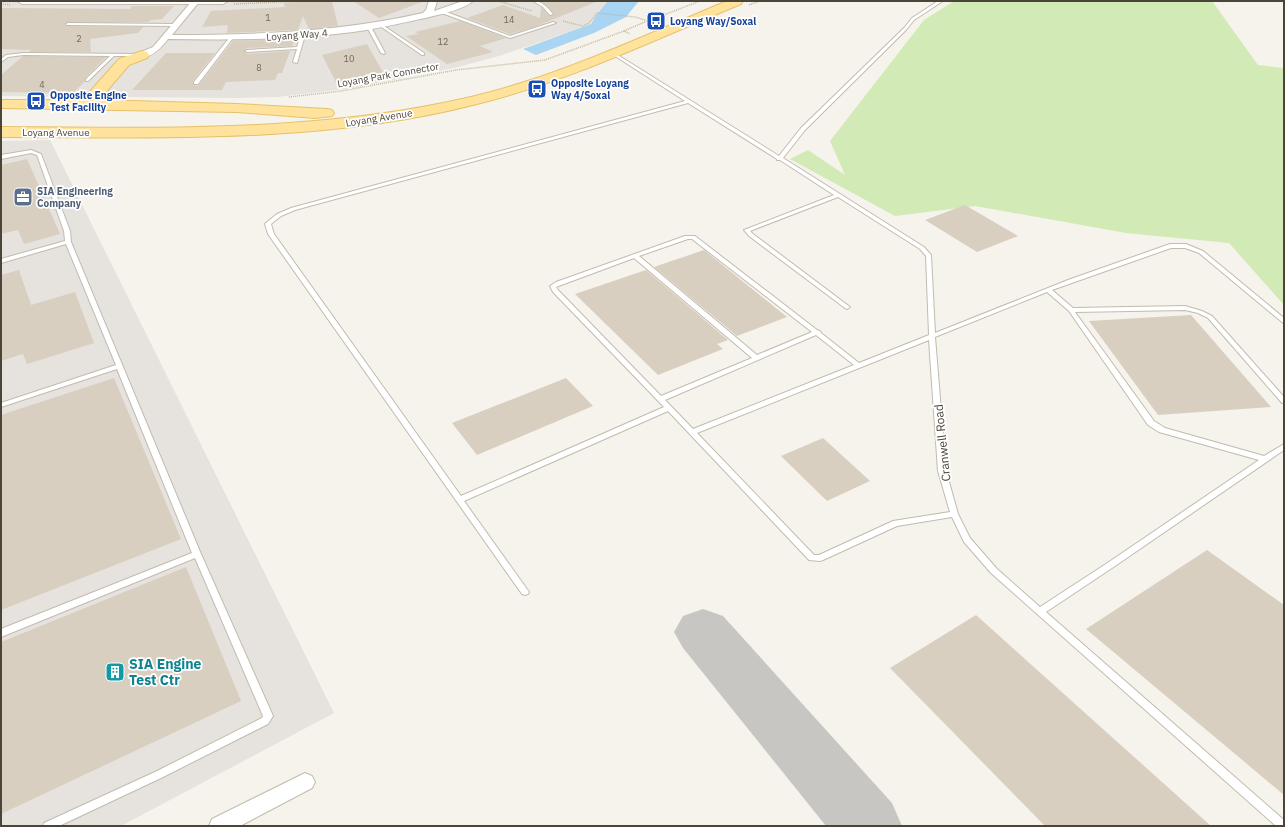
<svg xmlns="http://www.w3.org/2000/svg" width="1285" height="827" font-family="'IBM Plex Sans',sans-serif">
<rect width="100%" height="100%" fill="#f6f3ec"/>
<!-- industrial -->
<g fill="#e6e2dd">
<polygon points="1,1 608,1 595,15 590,24 580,28 499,56 454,68 352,88 277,97 239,98 1,96"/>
<polygon points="50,140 334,713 121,826 1,826 1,141"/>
</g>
<!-- green -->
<polygon fill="#d2eab5" points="954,1 1212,1 1258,65 1284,68 1284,305 1229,243 1126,233 975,206 895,216 790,159 808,150 845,175 830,141 924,20"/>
<!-- water -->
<polygon fill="#a9d4f2" points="608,1 639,1 626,17 594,33 536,55 523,49 591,24 596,15"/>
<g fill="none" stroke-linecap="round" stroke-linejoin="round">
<!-- taxiway -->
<polygon fill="#c8c6c3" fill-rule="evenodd" points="703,609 723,616 892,803 902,826 826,826 683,648 674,632 683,616"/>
</g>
<!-- building -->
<g fill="#d8cfc1">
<polygon points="306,1 332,1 338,26 309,29 303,16 298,30 227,33 228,25 202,27 211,11 285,7 284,3"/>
<polygon points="353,1 422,1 422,2 379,18"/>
<polygon points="541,1 596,2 534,27 510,34 467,18 503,5 540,18 541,7 549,16 553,15 554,13"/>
<polygon points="132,6 174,6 162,19 151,20 148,22 65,23 65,25 67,26 143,27 138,33 90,39 91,52 29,52 31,50 1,49 1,8 130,9"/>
<polygon points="460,21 506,38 480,46 493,52 447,64 406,36 419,34 415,32"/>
<polygon points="295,39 292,46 247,48 244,50 247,54 290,51 282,73 278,73 275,80 226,82 222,90 132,90 166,53 215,53 193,81 193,85 198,86 233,41"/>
<polygon points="367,44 385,76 337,84 322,55"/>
<polygon points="23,56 106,57 85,78 85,81 73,93 1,92 1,75"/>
<polygon points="27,159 60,234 24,244 18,230 1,234 1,165"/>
<polygon points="965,205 1018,236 977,252 925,220"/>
<polygon points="704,250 787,317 737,336 654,267"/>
<polygon points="19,270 31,305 75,292 94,343 27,364 23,354 1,361 1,275"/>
<polygon points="646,270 728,340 717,344 723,349 658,375 575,294"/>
<polygon points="1191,315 1271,407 1158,415 1089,321"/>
<polygon points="114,378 181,539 1,610 1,415"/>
<polygon points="566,378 593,406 477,455 452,423"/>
<polygon points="823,438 870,481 827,501 781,456"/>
<polygon points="1207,550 1284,605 1284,795 1086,629"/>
<polygon points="186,567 241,701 1,814 1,642"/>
<polygon points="976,615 1211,826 1045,826 890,668"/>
</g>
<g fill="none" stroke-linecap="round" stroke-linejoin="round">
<defs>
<g id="service">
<path d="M533,1C542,1 547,7 553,14L550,15L543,7Z"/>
<path d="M938,1H943L914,20L906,30L805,130L783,158L924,247L931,255L935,333L1068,280L1170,244H1186L1203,251L1284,318V323L1282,322L1199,253L1185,248H1171L1052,290L1073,308L1185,306L1202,311L1212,316L1284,397V403H1282L1208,318L1198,313L1185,310L1075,312L1154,421L1165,428L1264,456L1284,444V450L1115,566L1046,612L1284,820V826H1276L991,573L964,542L952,517L897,526L823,560L820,561L809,560L668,411L464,501L529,592L528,594L525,595L522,594L268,234L265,224L266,223L277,214L291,208L685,101L612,54V52H613L779,156L801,128L904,28L912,18ZM688,103L777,159V160H780L834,195L744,230L749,236L845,308L847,309L850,307L753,234L750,231L838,197L920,249L926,256L929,335L859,363L821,333L820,331L817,330L695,236H685L556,282L550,286L553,292L664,407L461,496L274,234L271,224L281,216L295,210ZM688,239H692L812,332L757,355L639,256ZM634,258L752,358L661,396L558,290L556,287ZM1047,292L1069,311L1148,425L1159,432L1259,460L1109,562L1040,607L997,569L970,538L958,514L946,471L935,337ZM816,335L854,365L693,429L665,400ZM929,340L938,471L950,512L893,521L819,555H814L697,433Z"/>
<polygon points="439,10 441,10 510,36 553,22 556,23 510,38 439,12"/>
<polygon points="68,23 176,24 178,25 176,26 67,25 66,24"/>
<polygon points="381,24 424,53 424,55 422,55 380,26 379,25"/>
<polygon points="368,26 371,27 385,53 384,54 381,53 367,27"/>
<polygon points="303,34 305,35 297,63 293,62 297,49 247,52 245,51 247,50 297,47 301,35"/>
<polygon points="230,37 233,38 198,84 194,84 194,82"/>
<polygon points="23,53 137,54 139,55 137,56 114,56 88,81 86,81 86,79 110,56 23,55 8,57 1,62 1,59 6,55"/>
<polygon points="31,150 41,154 70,231 71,242 201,554 273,716 268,724 161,778 59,826 43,826 44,823 155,772 262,718 263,716 195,558 1,637 1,629 192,553 117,369 1,407 1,403 116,365 66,244 1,263 1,259 65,241 64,231 37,155 31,153 1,159 1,155"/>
</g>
<g id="minor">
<path d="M192,1L199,2L172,35C257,35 340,32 423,13L426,10L429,1H437L434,11L463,1H473C463,10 438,15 425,18C401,23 377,29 353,32C292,40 230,40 168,39C161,48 151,59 139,57L138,55L139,53L153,47Z"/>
<polygon points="305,773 312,776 315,782 312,788 240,826 209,826 212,819"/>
</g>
<polygon id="tertiary" points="17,1 228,1 223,4 22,4"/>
<g id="primary">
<path d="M727,1H743L741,4C654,40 569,81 477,104C323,144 159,137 1,137V127C158,128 317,133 471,97C560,76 643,36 727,1Z"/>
<polygon points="142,51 147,52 149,55 147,58 129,65 99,100 236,104 327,109 332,110 334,113 332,116 315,118 236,112 1,108 1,100 85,100 84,99 86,96 119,59"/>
</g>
</defs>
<!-- service casing -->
<use href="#service" stroke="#c2bbae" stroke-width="2"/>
<!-- minor casing -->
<use href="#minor" stroke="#c2bbae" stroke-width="2"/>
<!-- tertiary casing -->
<use href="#tertiary" stroke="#c2bbae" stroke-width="2"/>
<!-- primary casing -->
<use href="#primary" stroke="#e6c16a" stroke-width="2"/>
<!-- path -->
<g stroke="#c4b79f" stroke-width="1.5" stroke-dasharray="1 1" stroke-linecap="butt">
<polyline points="498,1 532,11"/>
<polyline points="1,4 11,5"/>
<polyline points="234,4 300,1"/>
<polyline points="749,5 760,1"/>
<polyline points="563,21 583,26 589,23 597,13 635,17 648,21 700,1"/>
<polyline points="624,31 647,21"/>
<polyline points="289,97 341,91 456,70 545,60 624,31 630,34"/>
</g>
<!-- service -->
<use href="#service" fill="#fff" fill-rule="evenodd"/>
<!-- minor -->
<use href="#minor" fill="#fff" fill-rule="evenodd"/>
<!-- tertiary -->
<use href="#tertiary" fill="#fff" fill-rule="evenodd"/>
<!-- primary -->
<use href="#primary" fill="#ffe39c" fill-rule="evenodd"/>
</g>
<!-- icons -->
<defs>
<symbol id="bus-square" viewBox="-11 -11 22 22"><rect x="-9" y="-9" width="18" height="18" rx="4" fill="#1a4fb4" stroke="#fff"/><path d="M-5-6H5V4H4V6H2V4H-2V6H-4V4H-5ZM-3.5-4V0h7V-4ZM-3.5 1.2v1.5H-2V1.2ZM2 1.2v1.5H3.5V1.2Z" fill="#fff"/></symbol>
<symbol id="office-square" viewBox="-11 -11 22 22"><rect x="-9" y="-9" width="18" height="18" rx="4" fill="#5c6f8a" stroke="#fff"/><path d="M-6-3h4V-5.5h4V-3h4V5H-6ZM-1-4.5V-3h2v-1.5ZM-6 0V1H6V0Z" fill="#fff"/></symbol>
<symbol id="building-square" viewBox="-11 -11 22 22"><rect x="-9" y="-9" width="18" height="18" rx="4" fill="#0f9aa8" stroke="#fff"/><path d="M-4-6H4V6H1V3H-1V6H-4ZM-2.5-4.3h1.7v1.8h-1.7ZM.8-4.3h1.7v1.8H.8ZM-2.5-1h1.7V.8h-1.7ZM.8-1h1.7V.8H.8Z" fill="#fff"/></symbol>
</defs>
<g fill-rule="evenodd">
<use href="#bus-square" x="645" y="10" width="22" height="22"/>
<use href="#bus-square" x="526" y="78" width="22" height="22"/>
<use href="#bus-square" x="25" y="90" width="22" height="22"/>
<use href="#office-square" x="12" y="186" width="22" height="22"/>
<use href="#building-square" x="104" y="661" width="22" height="22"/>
</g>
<g text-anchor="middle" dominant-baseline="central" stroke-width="3.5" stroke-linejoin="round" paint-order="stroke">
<!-- far-number labels -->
<g font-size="9" fill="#6e675b">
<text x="268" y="17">1</text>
<text x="509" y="19">14</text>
<text x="79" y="38">2</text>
<text x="443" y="41">12</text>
<text x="349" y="58">10</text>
<text x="259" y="67">8</text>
<text x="42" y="84">4</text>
</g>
<!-- far-transit labels -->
<g font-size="10" font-weight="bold" fill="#164399" stroke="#fff" text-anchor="start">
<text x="670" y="21">Loyang Way/Soxal</text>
<text x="551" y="83">Opposite Loyang<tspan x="551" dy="12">Way 4/Soxal</tspan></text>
<text x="50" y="95">Opposite Engine<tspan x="50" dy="12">Test Facility</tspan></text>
</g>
<!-- far-street labels -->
<g font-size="10" fill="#4b4439" stroke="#fff">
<text transform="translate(297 35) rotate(-4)">Loyang Way 4</text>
<text transform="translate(388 75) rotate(-10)">Loyang Park Connector</text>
<text transform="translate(379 118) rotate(-9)">Loyang Avenue</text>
<text x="56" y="132">Loyang Avenue</text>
</g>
<!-- far-service labels -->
<g font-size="10" font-weight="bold" fill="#4e5e75" stroke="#fff" text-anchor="start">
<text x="37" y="191">SIA Engineering<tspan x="37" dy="12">Company</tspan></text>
</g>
<!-- street labels -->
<g font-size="12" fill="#4b4439" stroke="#fff">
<text transform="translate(942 443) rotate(-96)">Cranwell Road</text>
</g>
<!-- near-culture labels -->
<g font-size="14" font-weight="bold" fill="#0d838f" stroke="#fff" text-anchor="start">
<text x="129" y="664">SIA Engine<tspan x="129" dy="16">Test Ctr</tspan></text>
</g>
</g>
<!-- border -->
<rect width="1285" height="827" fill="none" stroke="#4b4439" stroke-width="4"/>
</svg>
